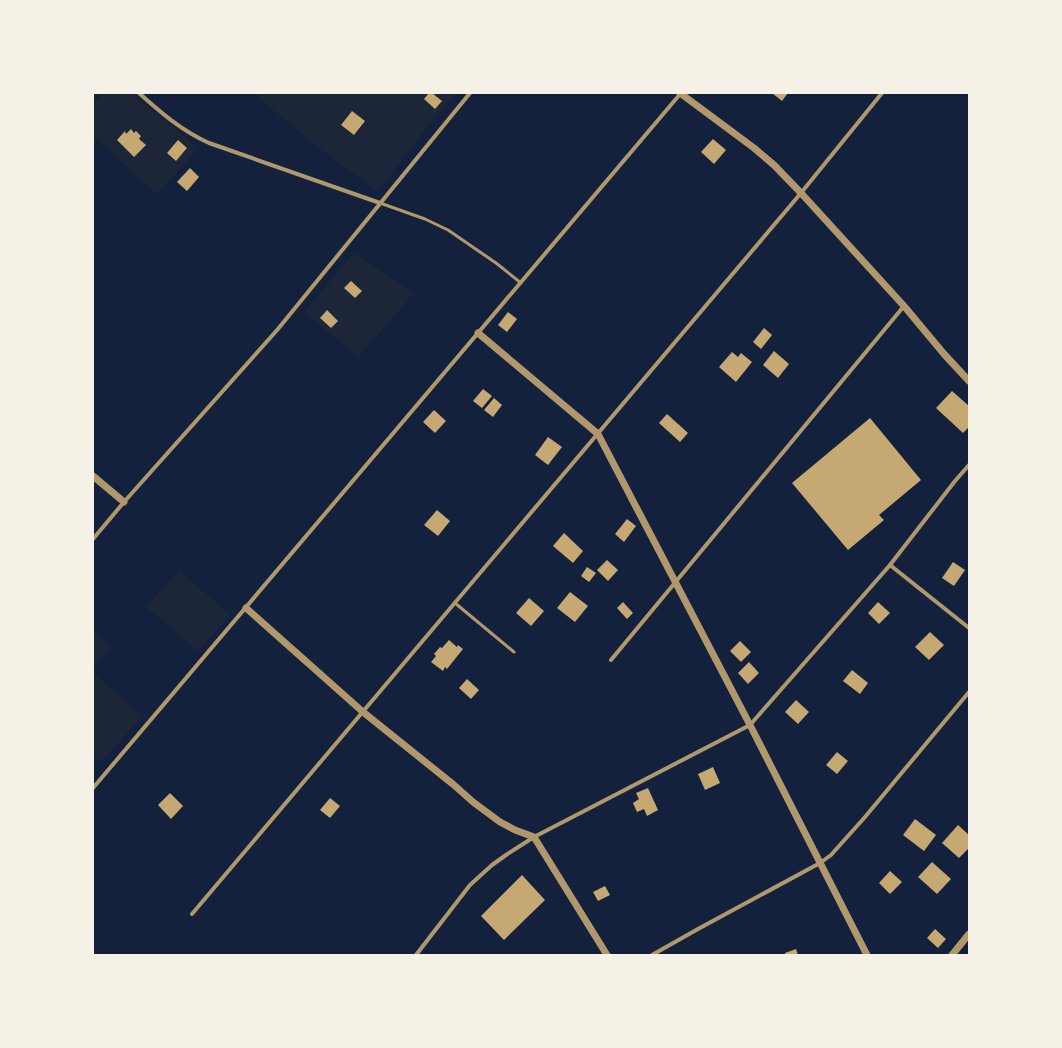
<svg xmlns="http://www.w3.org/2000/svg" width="1062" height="1048" font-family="Barlow,sans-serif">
<rect width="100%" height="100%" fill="#14213d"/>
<!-- green -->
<g fill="#1d2539">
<polygon points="102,93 130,93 199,148 157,194 93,136 93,105"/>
<polygon points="262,93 456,93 416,141 378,192 320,149 259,98"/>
<polygon points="354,253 414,293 358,357 304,312"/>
<polygon points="179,570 230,615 198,651 146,607"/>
<polygon points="93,630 112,647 93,668"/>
<polygon points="93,673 142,716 101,762 93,755"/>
</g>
<!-- building -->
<g fill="#c6a872">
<polygon points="429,93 432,93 442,101 435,109 424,99"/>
<polygon points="772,93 788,93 782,101"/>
<polygon points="352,111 365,121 354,135 341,125"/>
<polygon points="131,129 134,133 136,131 141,136 139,139 146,145 134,157 117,140 125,131 126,134"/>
<polygon points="713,139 726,150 714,164 701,152"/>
<polygon points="178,140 187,148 176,161 167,153"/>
<polygon points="190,168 199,177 187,191 177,182"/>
<polygon points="351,281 362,291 355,298 344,288"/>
<polygon points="327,310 338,321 331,328 320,318"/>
<polygon points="508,312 517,319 507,332 498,325"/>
<polygon points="764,328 772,335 761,349 753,342"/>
<polygon points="774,351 789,364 778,378 763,365"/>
<polygon points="732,352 738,357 741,353 752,362 736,382 719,367"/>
<polygon points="483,389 492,396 482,408 473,401"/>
<polygon points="952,391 969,406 969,427 963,433 936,408"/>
<polygon points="494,398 502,405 493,417 484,410"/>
<polygon points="434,410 446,421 435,433 423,422"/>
<polygon points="667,414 688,433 680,442 659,423"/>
<polygon points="870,418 921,480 879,515 884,520 848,550 792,483"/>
<polygon points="548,437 562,447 548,465 535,455"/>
<polygon points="437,510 450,521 438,536 424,525"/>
<polygon points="627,519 636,526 624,542 615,534"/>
<polygon points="564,533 583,551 573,563 553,546"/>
<polygon points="607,560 618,570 608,581 597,570"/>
<polygon points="953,562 965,570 954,586 942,578"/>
<polygon points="587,567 596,573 589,582 581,576"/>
<polygon points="570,592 588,606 575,622 557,608"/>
<polygon points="529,598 544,611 531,626 516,613"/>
<polygon points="623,602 633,613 627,619 617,608"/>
<polygon points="878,602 890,613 879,624 868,613"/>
<polygon points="930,632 944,645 929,660 915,647"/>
<polygon points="449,640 457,647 458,645 463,649 447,669 445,667 443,671 431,662 436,656 434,654 440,647 442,648"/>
<polygon points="740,641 751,652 741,662 730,651"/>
<polygon points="749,662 759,673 748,684 738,673"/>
<polygon points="852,670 868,683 860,694 843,681"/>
<polygon points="467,679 479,690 471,699 459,688"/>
<polygon points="796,700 809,712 798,724 785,712"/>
<polygon points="837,752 848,761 837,774 826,765"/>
<polygon points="713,767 720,783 705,790 698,774"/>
<polygon points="648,788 658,810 647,816 644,809 637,812 633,803 639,799 636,793"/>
<polygon points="170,793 183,806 171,819 158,805"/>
<polygon points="330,798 340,806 330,818 320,810"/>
<polygon points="915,819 936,835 924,851 903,835"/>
<polygon points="958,825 969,835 969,848 959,858 942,843"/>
<polygon points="932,862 951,879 937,894 918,877"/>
<polygon points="890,871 902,882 890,894 879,883"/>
<polygon points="522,875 545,900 504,940 481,916"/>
<polygon points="605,886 610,895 598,901 593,892"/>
<polygon points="935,929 946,939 938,948 927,938"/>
<polygon points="796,949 798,955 785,955 785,953"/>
</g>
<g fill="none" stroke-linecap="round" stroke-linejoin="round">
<!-- service -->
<g stroke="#b1986c" stroke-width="3">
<polyline points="380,203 425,219 448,230 496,263 521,283"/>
<polyline points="455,603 514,652"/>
</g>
<!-- minor -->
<g stroke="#b1986c" stroke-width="4">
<path d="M139,93C160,112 182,131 209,143L380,203"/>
<polyline points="93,539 124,502 278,329 470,93"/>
<polyline points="890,565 969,628"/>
<polyline points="611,660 904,306"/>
<polyline points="93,788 681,93"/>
<polyline points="192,914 801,193 882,93"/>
<polyline points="416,955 470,885 492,865 506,855 534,837 750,725 890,565 955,481 969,465"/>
<polyline points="652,955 698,929 820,863 831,855 865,817 969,692"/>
</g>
<!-- tertiary -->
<g stroke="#b1986c" stroke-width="7">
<polyline points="680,93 754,148 774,165 801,193 904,306 944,354 969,381"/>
<polyline points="478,333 598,434 750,725 867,955"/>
<polyline points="93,476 124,502"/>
<polyline points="246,608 363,712 454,785 473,802 500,822 515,830 534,837 607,955"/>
<polyline points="952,955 969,934"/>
</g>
</g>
<!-- border -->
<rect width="1062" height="1048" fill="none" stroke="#f6f1e7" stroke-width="188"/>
</svg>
